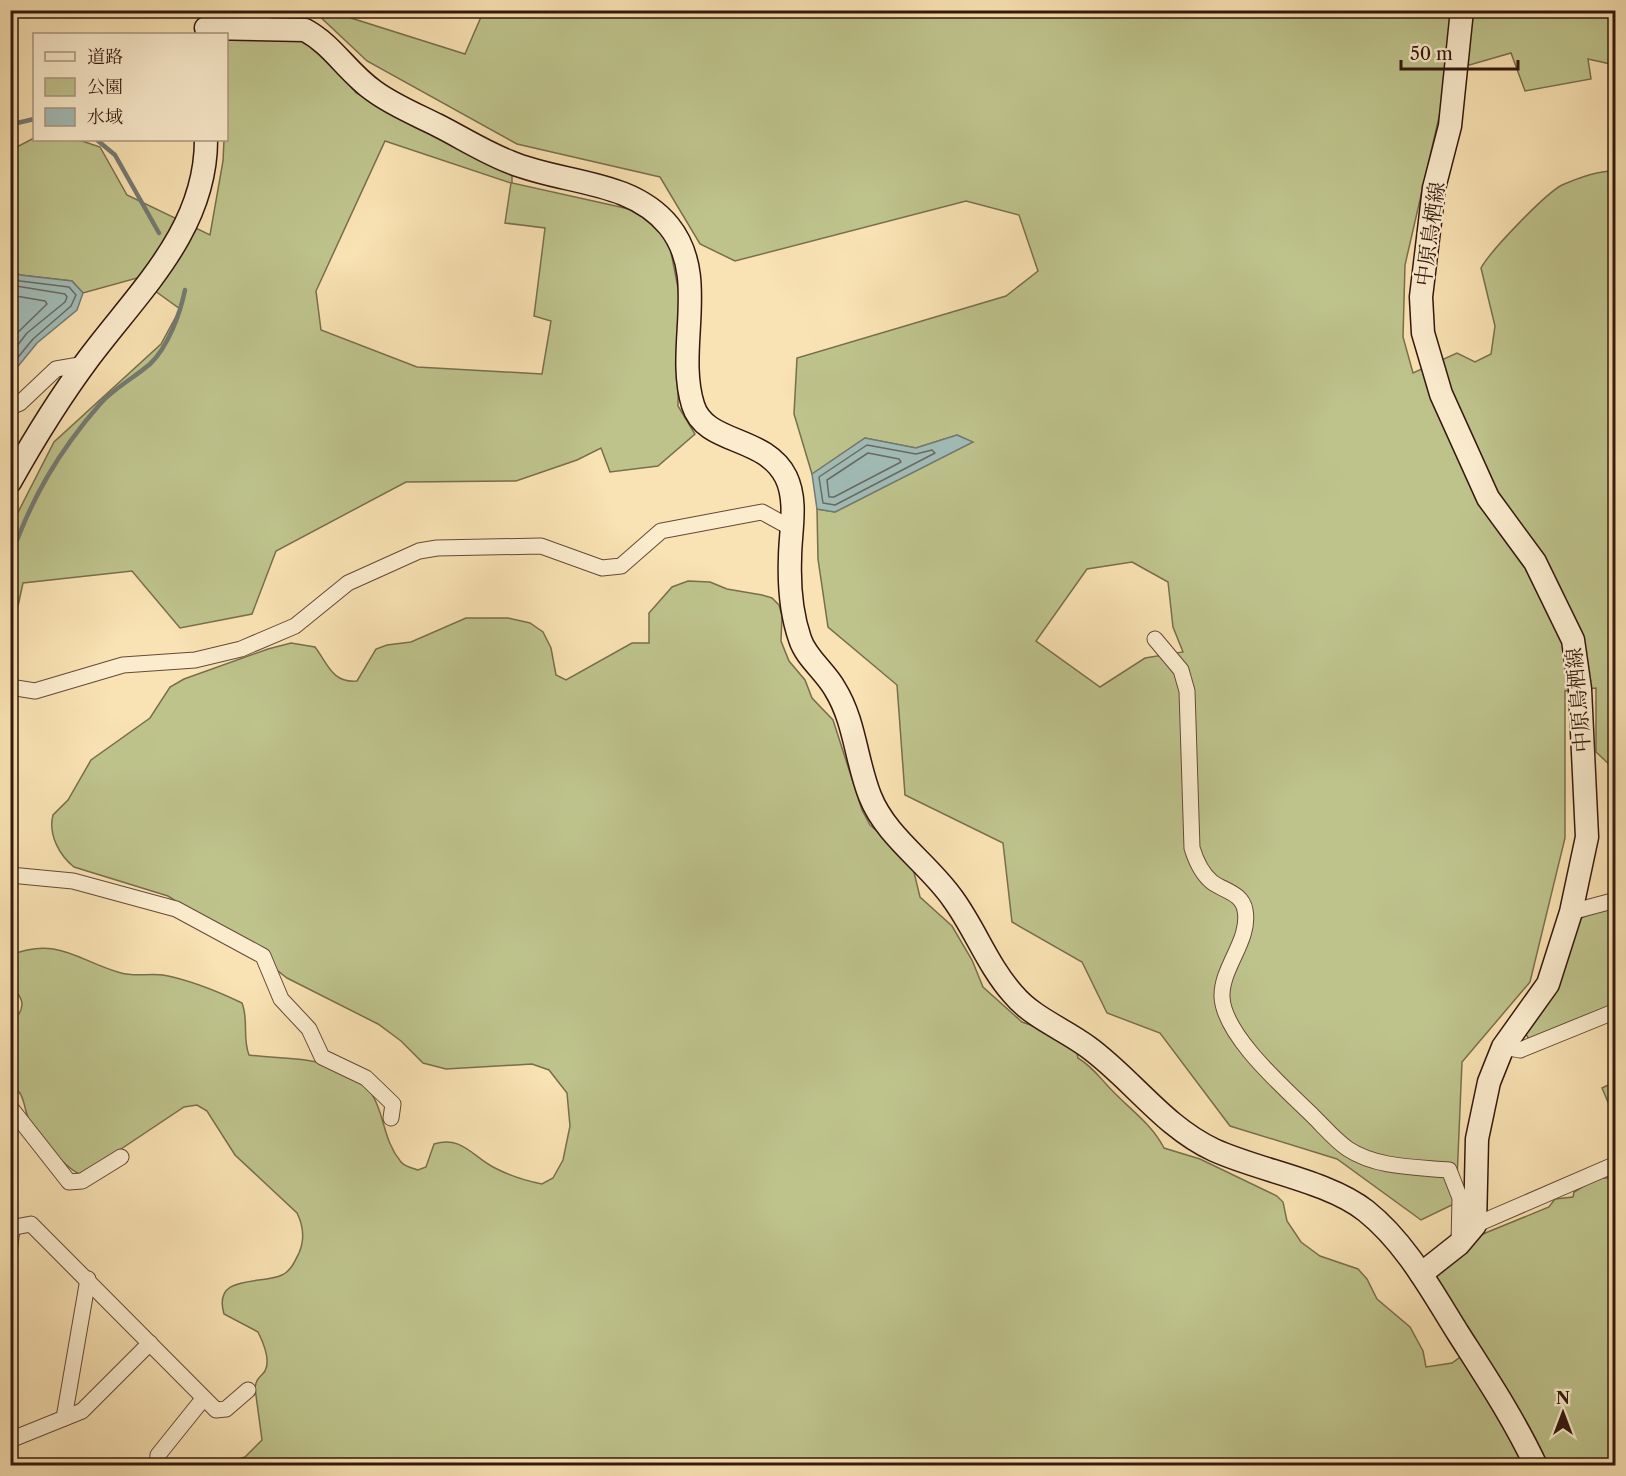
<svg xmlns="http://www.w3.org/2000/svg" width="1626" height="1476" font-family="'Libre Caslon Text','Noto Serif JP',serif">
<rect width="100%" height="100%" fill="#f9e2b3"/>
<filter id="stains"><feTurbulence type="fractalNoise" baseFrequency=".00333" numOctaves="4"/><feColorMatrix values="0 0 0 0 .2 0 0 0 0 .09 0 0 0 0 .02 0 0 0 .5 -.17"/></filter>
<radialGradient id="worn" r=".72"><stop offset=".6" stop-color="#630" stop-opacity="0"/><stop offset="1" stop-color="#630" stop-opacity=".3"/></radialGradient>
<!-- green -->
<g fill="#bec38c" stroke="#796e4c" stroke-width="1.5" fill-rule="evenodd">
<path d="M484,10L1452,11L1442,104L1405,265L1403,337L1413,373L1457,353L1475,362L1491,354L1495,326L1481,268C1491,250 1545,194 1562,185C1578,178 1598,170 1615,171V766L1612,767L1596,752V688L1565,691V838L1530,982L1462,1062L1456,1203L1421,1220L1337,1159L1230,1126L1160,1033L1107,1013L1082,962L1012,922L1003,843L905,795L897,685L828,627L818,559L817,509L835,512L972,442L957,435L916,448L865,438L812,474L794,414L797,358L1006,296L1038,271L1019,215L966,201L735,261L700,244L660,177L517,144L367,61L314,11H342L351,18L465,54ZM1132,562L1168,582L1173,627L1183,652L1145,658L1100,687L1036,641L1087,569Z"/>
<polygon points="1471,11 1615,11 1615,65 1588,59 1591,79 1525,91 1511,53 1466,66"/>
<path d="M227,39H310L356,93L512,174V183L647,213L669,242L679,293L678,406L695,434L658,466L610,472L601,448L577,460L516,481L406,482L276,551L252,614L180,628L132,571L23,583L11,638V526L54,442L161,344L180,309L137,278L83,293L72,281L20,275L11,270V150L34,138L79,140L100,147L127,195L210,235L223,161L224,140H226ZM385,141L511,183L505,223L545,228L534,316L551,321L542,374L417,367L321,330L316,291Z"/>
<path d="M688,581L710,582L727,589L762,595L772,598L779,605L782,616L781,641L789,661L805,680L812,698L833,720L862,810L870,825L894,845L912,864L920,897L952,926L972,960L983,987L1022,1022L1042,1029L1076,1048L1078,1058C1091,1066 1097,1074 1106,1084C1126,1107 1150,1121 1164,1148L1200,1159L1277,1196L1283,1202L1287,1221L1301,1242L1320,1256L1358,1269L1367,1279L1377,1299L1410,1327L1423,1351L1426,1367L1452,1363L1475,1346L1432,1275L1478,1236L1549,1207L1555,1199L1573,1197L1574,1192L1597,1178H1615V1465H220L245,1457L262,1440L255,1388C256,1378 260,1378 265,1371C271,1360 263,1342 258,1332L224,1314C212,1273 262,1285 282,1275C291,1271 295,1261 299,1253C305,1239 304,1227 297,1213L235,1155L207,1111L197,1105L184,1107L82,1175C67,1170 38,1137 30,1122C23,1110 26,1091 11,1087V1016L19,1014C27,1000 17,995 12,984C8,977 11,963 11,955C58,936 80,962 121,973C135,977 149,973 163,975C190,980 217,991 242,1003C249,1021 242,1037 249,1055C279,1059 313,1057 340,1069C392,1092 374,1129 401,1162C405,1167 412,1168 418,1170L426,1167L434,1144C463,1135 473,1158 497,1169C511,1176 527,1181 542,1184L553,1178L563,1160L570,1126L567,1093L549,1070L532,1064L446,1069L423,1063L401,1041L378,1024L287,978L249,948L168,896L74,867C59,855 48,834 53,815L68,800L91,760L150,718L170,687L184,679L268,649L291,643L315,647C328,664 332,683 357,681L376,649L387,645L411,642L466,618H508L530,623L543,632L551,648L556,675L566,680L632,643H649V613L672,587Z"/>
<polygon points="1615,906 1615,1005 1530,1041 1524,1031 1575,920"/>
<polygon points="1615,1082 1615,1119 1602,1088"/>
</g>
<!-- water -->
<g fill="#a1bcb7" stroke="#757a73" stroke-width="1.5">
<polygon points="10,270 20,275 72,281 83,293 77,310 37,343 11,375"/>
<polygon points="957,435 973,442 835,512 817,509 812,474 865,438 916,448"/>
</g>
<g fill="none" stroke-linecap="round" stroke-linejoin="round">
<!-- shore -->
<g stroke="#6a6a62" stroke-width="1.5">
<polyline points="10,276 20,281 69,287 76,295 71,306 33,339 10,367"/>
<polyline points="10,285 65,294 67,297 65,302 27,333 10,355"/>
<polyline points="10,295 45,301 47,304 10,340"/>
<polygon points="867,445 916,454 932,450 935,453 835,505 823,503 819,477"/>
<polygon points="868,453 899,459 901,462 834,497 829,497 827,480"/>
</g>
<!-- stream -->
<g stroke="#757a73" stroke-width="4.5">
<polyline points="10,127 13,124 34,119"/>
<polyline points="97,140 115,155 159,233"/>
<path d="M10,559C31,499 58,452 100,404C114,388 134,378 150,364C168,347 180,314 185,290"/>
</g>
<defs>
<g id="street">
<polyline points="263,10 263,28"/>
<polyline points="10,407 20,403 56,369 85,364"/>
<path d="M1155,639L1181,670L1187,691L1192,848C1196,861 1201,873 1212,882C1224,891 1242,893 1245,910C1251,940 1221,967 1222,997C1224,1037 1288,1091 1315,1118C1325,1128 1336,1141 1348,1149C1377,1168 1416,1167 1449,1170L1460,1198L1459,1244"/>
<polyline points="10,687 35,691 123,665 195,660 241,649 295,626 348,583 419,551 437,548 541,546 602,568 621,566 661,531 762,512 791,528"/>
<polyline points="10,875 73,881 176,909 263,956 281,999 309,1029 322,1057 366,1078 393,1104 391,1118"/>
<polyline points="1571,912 1616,900"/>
<polyline points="1503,1047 1520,1050 1616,1011"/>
<polyline points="10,1107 69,1182 82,1181 121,1157"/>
<polyline points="1475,1225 1616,1164"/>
<polyline points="10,1228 31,1224 216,1410 226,1409 248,1390"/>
<polyline points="10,1245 12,1228"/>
<polyline points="64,1418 88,1279"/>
<polyline points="10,1440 82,1411 150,1343"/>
<polyline points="157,1466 158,1455 203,1399"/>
</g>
<g id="secondary">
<path d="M206,28L305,30C333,45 348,73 374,91C393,105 415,114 437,125C461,137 484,152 510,162C561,184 631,179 669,226C710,277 675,347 693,405C705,445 765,435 786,477C798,502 790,532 790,558C789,585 791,613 800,639C806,658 825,671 835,689C855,721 856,761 870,796C886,837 928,863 953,899C975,929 988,966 1013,994C1033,1018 1064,1029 1088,1047C1132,1079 1164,1127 1214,1150C1260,1171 1328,1181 1366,1211C1406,1243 1431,1290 1458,1333C1486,1377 1514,1419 1536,1466"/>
<path d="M10,482C34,439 60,397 89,358C139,291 206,230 206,140"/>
<polyline points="1421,1274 1459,1244 1475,1225 1477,1139 1489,1082 1503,1047 1548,984 1571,912 1587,837 1580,689 1573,640 1535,562 1488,498 1441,394 1423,333 1421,297 1434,188 1450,126 1462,10"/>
</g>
</defs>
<!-- street casing -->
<use href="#street" stroke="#654a36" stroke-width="17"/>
<!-- secondary casing -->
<use href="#secondary" stroke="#34180d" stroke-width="25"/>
<!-- street -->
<use href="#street" stroke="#fbecce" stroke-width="15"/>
<!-- secondary -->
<use href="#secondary" stroke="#fbecce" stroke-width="22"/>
</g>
<g text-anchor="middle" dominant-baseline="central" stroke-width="4.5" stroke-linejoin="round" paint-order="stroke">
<!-- street labels -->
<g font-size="21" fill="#34180d" stroke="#fbecce">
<text transform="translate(1430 234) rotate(-82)">中原鳥栖線</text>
<text transform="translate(1578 700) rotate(-95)">中原鳥栖線</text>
</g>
</g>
<!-- margin -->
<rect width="1626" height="1476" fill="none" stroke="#f9e2b3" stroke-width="36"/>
<rect x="12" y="12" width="1602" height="1452" fill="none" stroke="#34180d" stroke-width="3"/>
<rect x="18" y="18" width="1590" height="1440" fill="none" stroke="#34180d" stroke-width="1.5"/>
<!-- legend -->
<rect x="33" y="33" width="195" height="108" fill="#fbecce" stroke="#ab9781" stroke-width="1.5"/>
<rect x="45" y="52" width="30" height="9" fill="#fbecce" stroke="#ab9781" stroke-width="1.5"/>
<text x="87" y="63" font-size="18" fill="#34180d">道路</text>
<rect x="45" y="78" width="30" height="18" fill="#bec38c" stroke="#ab9781" stroke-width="1.5"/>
<text x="87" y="93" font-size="18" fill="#34180d">公園</text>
<rect x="45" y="108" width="30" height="18" fill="#a1bcb7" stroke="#ab9781" stroke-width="1.5"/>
<text x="87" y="123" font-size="18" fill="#34180d">水域</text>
<!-- north arrow -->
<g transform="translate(1563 1413)" stroke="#fbecce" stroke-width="4.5" paint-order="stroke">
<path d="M0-4.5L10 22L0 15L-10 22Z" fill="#34180d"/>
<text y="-9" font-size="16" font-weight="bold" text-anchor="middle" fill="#34180d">N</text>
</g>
<!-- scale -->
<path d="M1401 60v9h117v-9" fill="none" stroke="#34180d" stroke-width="3"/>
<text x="1410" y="60" font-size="18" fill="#34180d" stroke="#fbecce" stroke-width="4.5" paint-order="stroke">50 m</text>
<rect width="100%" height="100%" filter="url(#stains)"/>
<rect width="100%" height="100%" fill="url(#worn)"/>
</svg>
